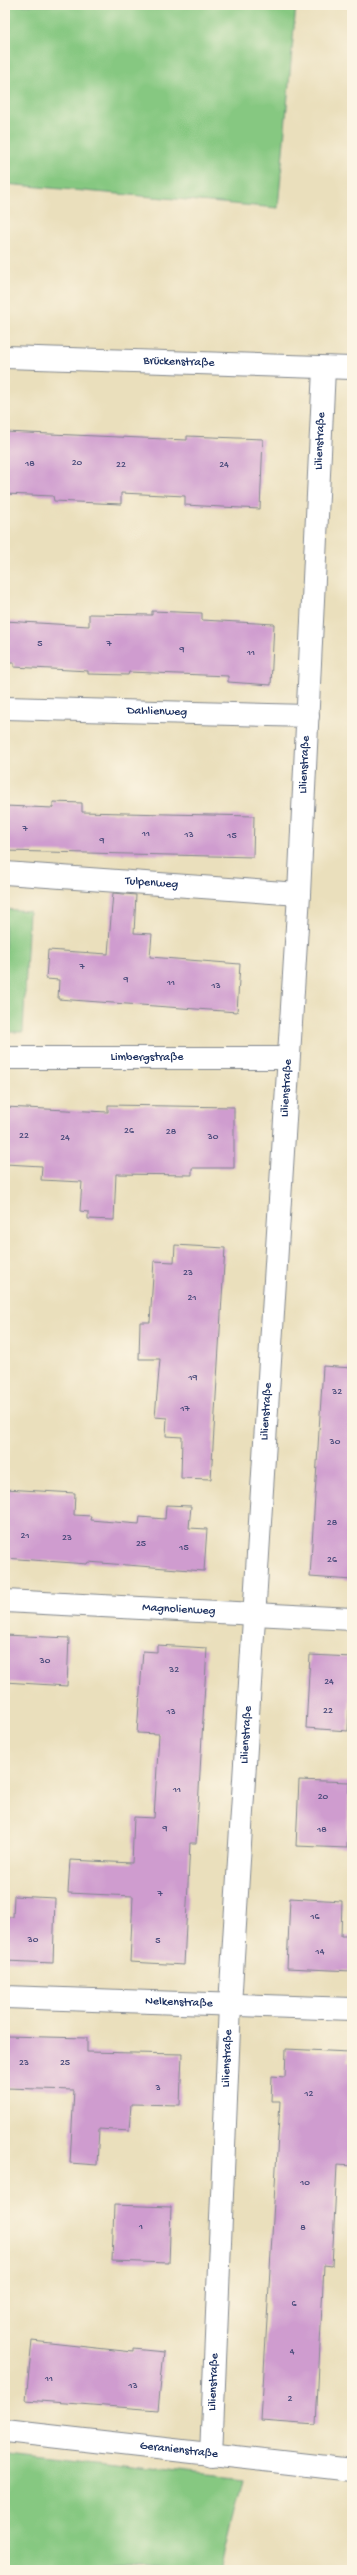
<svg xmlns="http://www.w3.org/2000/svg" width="357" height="2575" font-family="'Gochi Hand',sans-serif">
<rect width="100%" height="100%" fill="#fcf5e5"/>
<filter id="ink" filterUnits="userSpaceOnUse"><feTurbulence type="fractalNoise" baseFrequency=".025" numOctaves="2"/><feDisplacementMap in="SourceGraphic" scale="8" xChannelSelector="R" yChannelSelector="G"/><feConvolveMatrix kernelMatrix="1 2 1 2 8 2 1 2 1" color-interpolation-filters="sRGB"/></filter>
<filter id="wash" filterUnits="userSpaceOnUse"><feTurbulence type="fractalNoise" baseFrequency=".012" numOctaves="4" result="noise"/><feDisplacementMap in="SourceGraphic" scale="16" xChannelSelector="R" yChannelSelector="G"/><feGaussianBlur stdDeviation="0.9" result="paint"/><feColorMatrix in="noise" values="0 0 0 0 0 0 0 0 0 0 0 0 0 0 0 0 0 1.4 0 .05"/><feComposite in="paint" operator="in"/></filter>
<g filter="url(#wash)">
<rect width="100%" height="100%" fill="#eadfbc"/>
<!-- green -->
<g fill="#86c881" stroke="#507c70">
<polygon points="5,5 296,5 278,208 5,184"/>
<polygon points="5,909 29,911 23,1032 5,1032"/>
<polygon points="5,2453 243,2479 221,2570 5,2570"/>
</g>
<g id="blocks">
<!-- building -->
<g fill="#cf9ccf">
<polygon points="5,432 187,440 187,436 263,439 260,509 185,505 185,496 121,493 121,504 54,501 53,496 5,494"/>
<polygon points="152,611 202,613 202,620 274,624 271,685 228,682 228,676 129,672 128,675 88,674 88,671 14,667 14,663 5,663 5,621 89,626 89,614 152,615"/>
<polygon points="53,802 82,803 82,812 254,816 253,857 5,851 5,806 53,808"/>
<polygon points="113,893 136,895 134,933 152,934 150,957 240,964 237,1012 58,999 59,980 46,979 48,950 108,954"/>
<polygon points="108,1105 234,1107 234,1168 192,1168 192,1175 116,1174 114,1220 88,1219 88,1212 80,1211 82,1182 41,1180 42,1166 5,1164 5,1107 108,1112"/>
<polygon points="175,1245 225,1248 211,1479 181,1478 182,1437 166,1436 167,1418 155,1417 160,1359 139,1359 140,1322 150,1322 154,1261 174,1262"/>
<polygon points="323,1366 352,1368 352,1580 310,1577"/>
<polygon points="5,1489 75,1493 74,1515 91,1516 90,1520 139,1524 140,1517 165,1519 166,1505 191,1506 189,1528 207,1529 204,1571 88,1562 87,1564 5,1558"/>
<polygon points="5,1635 69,1638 67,1686 5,1682"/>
<polygon points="157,1645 207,1648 196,1843 190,1843 184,1965 130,1962 133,1896 68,1893 70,1860 132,1863 134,1817 154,1818 159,1734 137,1733 143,1651 157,1652"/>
<polygon points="310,1655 352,1657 348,1731 306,1728"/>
<polygon points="299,1780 349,1782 347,1848 296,1846"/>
<polygon points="14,1896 55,1898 53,1963 5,1961 5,1917 13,1917"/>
<polygon points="290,1898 342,1901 341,1936 352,1936 352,1971 287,1968"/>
<polygon points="5,2036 87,2038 87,2052 182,2054 180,2105 131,2104 129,2131 99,2129 97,2165 70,2163 74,2090 5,2088"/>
<polygon points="286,2049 349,2052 348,2062 352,2062 352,2166 337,2165 332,2266 324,2265 316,2425 261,2421 280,2101 271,2101 272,2076 285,2077"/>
<polygon points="114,2205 171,2207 169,2263 112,2261"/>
<polygon points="32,2341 133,2352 133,2349 164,2352 158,2410 26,2400"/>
</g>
</g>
</g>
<g filter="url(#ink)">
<use href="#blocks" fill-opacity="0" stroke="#82878d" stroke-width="1"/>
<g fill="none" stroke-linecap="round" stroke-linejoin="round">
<defs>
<g id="minor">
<path id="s1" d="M5,357L352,368"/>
<path id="s2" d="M5,708L308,716"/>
<path id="s3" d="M5,873L299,894"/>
<path id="s4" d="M5,1058H288"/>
<path id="s5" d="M5,1601L352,1619"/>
<path id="s6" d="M5,1997L352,2009"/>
<path id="s7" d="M5,2431L352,2470"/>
<path id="s8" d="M211,2455L230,2005L299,894L324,369"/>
</g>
</defs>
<!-- minor casing -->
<use href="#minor" stroke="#82878d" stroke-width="24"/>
<!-- minor -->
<use href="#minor" stroke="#fff" stroke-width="22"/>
</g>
</g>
<g text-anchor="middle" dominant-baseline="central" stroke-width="3" stroke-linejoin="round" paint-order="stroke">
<!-- number labels -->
<g font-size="10" fill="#484a7a">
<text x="77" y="463">20</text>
<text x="30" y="464">18</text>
<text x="121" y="465">22</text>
<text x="224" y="465">24</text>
<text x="40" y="644">5</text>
<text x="109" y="644">7</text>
<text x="182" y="650">9</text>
<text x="251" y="653">11</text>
<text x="25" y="829">7</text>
<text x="146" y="834">11</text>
<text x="189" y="835">13</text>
<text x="232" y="836">15</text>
<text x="102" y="841">9</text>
<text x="82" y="967">7</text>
<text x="126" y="980">9</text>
<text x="171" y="983">11</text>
<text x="216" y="986">13</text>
<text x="129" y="1131">26</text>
<text x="171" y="1132">28</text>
<text x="24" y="1136">22</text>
<text x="213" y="1137">30</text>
<text x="65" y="1138">24</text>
<text x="188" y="1273">23</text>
<text x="192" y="1298">21</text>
<text x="193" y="1378">19</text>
<text x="337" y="1392">32</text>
<text x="185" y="1409">17</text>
<text x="335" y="1442">30</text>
<text x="332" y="1523">28</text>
<text x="25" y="1536">21</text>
<text x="67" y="1538">23</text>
<text x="141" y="1544">25</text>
<text x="184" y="1548">15</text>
<text x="332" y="1560">26</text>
<text x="45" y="1661">30</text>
<text x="174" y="1670">32</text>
<text x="329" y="1682">24</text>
<text x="328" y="1711">22</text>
<text x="171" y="1712">13</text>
<text x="177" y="1790">11</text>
<text x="323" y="1797">20</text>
<text x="165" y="1829">9</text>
<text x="322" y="1830">18</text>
<text x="160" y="1894">7</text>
<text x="315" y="1917">16</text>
<text x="33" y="1940">30</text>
<text x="158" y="1941">5</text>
<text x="320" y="1952">14</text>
<text x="24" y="2063">23</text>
<text x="65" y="2063">25</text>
<text x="158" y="2088">3</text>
<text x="309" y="2094">12</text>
<text x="305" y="2183">10</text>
<text x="141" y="2227">1</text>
<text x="303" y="2228">8</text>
<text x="294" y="2304">6</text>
<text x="292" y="2352">4</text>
<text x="49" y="2379">11</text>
<text x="133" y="2386">13</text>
<text x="290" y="2399">2</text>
</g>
<!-- street labels -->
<g font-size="12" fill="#1b2f5e" stroke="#fcf5e5">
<text stroke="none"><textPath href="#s1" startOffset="174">Brückenstraße</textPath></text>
<text stroke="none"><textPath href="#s8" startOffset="2017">Lilienstraße</textPath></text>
<text stroke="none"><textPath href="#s2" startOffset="152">Dahlienweg</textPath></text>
<text stroke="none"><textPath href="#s8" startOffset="1693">Lilienstraße</textPath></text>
<text stroke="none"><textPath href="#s3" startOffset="147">Tulpenweg</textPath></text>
<text stroke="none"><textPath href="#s4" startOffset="142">Limbergstraße</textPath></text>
<text stroke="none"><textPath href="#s8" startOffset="1369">Lilienstraße</textPath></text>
<text stroke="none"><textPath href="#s8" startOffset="1045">Lilienstraße</textPath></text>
<text stroke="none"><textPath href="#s5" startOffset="174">Magnolienweg</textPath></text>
<text stroke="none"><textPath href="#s8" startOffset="721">Lilienstraße</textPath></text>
<text stroke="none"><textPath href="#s6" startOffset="174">Nelkenstraße</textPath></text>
<text stroke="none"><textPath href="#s8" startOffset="397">Lilienstraße</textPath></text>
<text stroke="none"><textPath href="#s8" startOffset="73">Lilienstraße</textPath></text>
<text stroke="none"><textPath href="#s7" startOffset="175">Geranienstraße</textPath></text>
</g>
</g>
<!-- margin -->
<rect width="357" height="2575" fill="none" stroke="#fcf5e5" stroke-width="20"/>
</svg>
